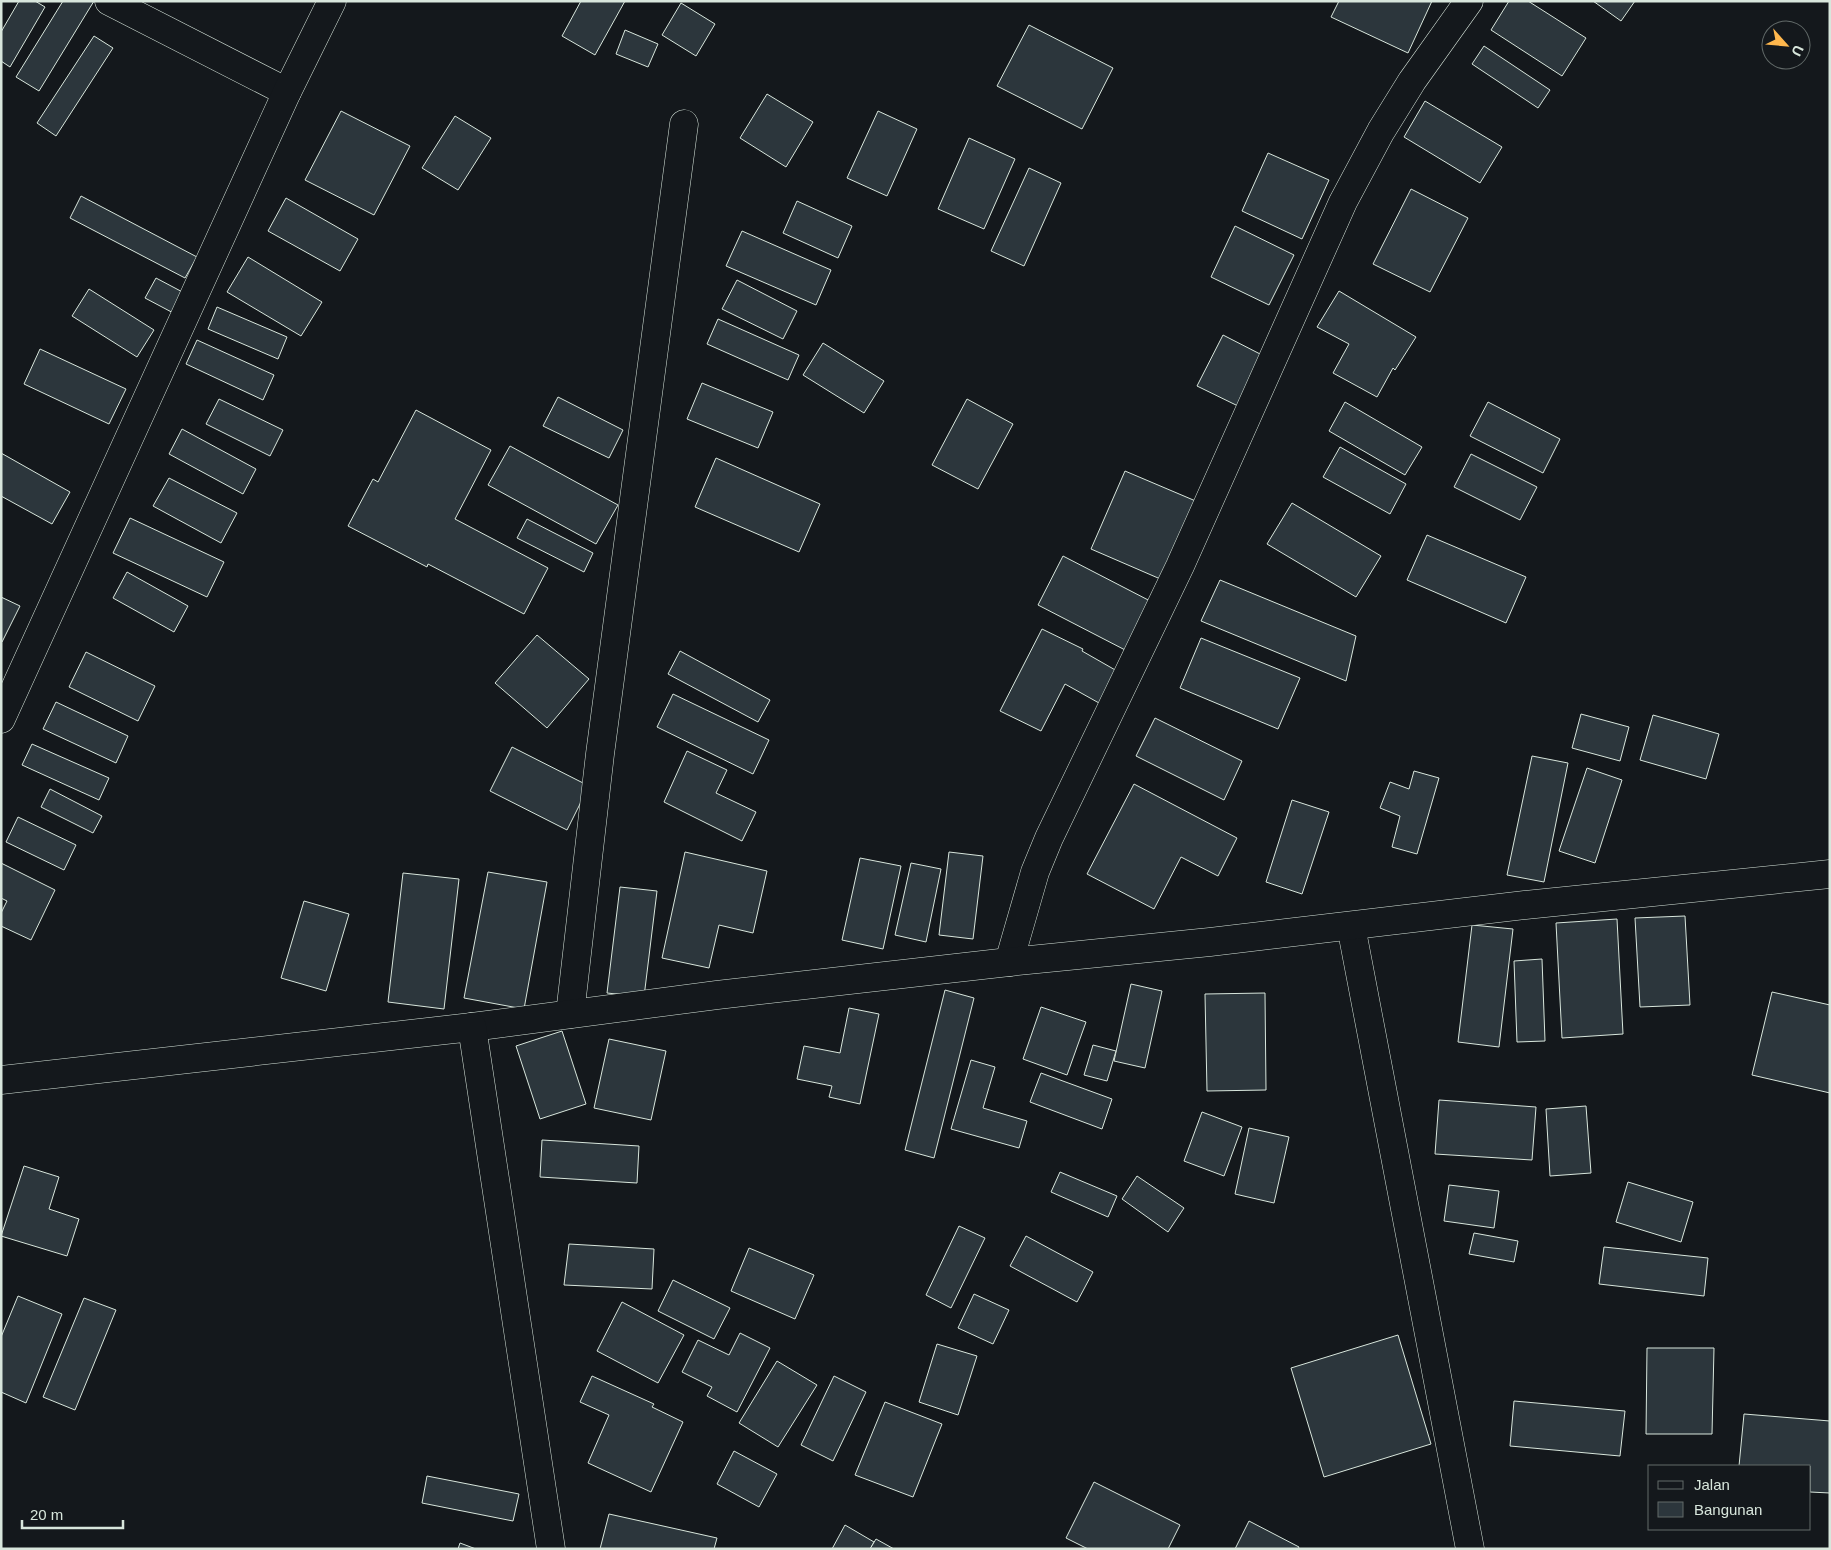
<svg xmlns="http://www.w3.org/2000/svg" width="1831" height="1550" font-family="Helvetica,sans-serif">
<rect width="100%" height="100%" fill="#14181c"/>
<!-- building -->
<g fill="#2c363c" stroke="#d8e6dc">
<polygon points="19,1 35,1 45,7 10,67 1,61 1,32"/>
<polygon points="63,1 94,1 39,91 16,77"/>
<polygon points="581,1 625,1 595,55 562,36"/>
<polygon points="1339,1 1432,1 1408,53 1331,17"/>
<polygon points="1509,1 1528,1 1586,38 1562,76 1491,30"/>
<polygon points="1593,1 1635,1 1621,21"/>
<polygon points="681,3 715,24 696,56 662,35"/>
<polygon points="1029,25 1113,68 1082,129 997,86"/>
<polygon points="625,30 658,44 648,67 616,54"/>
<polygon points="94,36 113,48 56,136 37,123"/>
<polygon points="1484,46 1550,90 1538,108 1472,64"/>
<polygon points="767,94 813,122 786,167 740,138"/>
<polygon points="1425,101 1502,147 1480,183 1404,137"/>
<polygon points="341,111 410,146 374,215 305,180"/>
<polygon points="878,111 917,129 887,196 847,178"/>
<polygon points="455,116 491,138 458,190 422,168"/>
<polygon points="969,138 1015,159 984,229 938,209"/>
<polygon points="1268,153 1329,180 1302,239 1242,211"/>
<polygon points="1029,168 1061,183 1024,266 991,251"/>
<polygon points="1411,189 1468,218 1430,292 1373,264"/>
<polygon points="81,196 197,257 185,278 70,218"/>
<polygon points="286,198 358,239 340,271 268,231"/>
<polygon points="797,201 852,226 838,258 783,233"/>
<polygon points="1235,226 1294,255 1269,305 1211,277"/>
<polygon points="742,231 831,270 816,305 726,266"/>
<polygon points="248,257 322,302 301,336 227,292"/>
<polygon points="156,278 190,296 179,316 145,298"/>
<polygon points="737,280 797,311 783,339 722,309"/>
<polygon points="89,289 154,330 137,357 72,316"/>
<polygon points="1339,291 1416,337 1395,370 1393,368 1377,397 1333,373 1349,344 1317,327"/>
<polygon points="217,307 287,337 278,359 208,329"/>
<polygon points="718,319 799,355 788,380 707,344"/>
<polygon points="1223,335 1264,356 1238,406 1197,386"/>
<polygon points="197,340 274,375 263,400 186,364"/>
<polygon points="823,343 884,381 864,413 803,375"/>
<polygon points="40,349 126,389 109,424 24,384"/>
<polygon points="702,383 773,412 758,448 687,419"/>
<polygon points="558,397 623,430 609,458 543,426"/>
<polygon points="219,399 283,430 270,456 206,424"/>
<polygon points="967,399 1013,424 978,489 932,465"/>
<polygon points="1345,402 1422,447 1405,475 1329,431"/>
<polygon points="1488,402 1560,439 1543,473 1470,436"/>
<polygon points="416,410 491,450 455,519 548,568 524,614 428,564 427,567 348,526 373,479 378,482"/>
<polygon points="182,429 256,469 243,494 169,454"/>
<polygon points="510,446 618,505 596,544 488,485"/>
<polygon points="1340,447 1406,484 1390,514 1323,477"/>
<polygon points="1,453 70,492 52,524 1,496"/>
<polygon points="1471,454 1537,487 1520,520 1454,487"/>
<polygon points="716,458 820,504 799,552 695,507"/>
<polygon points="1125,471 1198,502 1165,581 1091,549"/>
<polygon points="169,478 237,513 221,543 153,506"/>
<polygon points="1292,503 1381,556 1356,597 1267,544"/>
<polygon points="130,518 224,562 207,597 113,553"/>
<polygon points="527,519 593,553 584,572 517,538"/>
<polygon points="1427,535 1526,577 1506,623 1407,580"/>
<polygon points="1063,556 1154,603 1129,652 1038,605"/>
<polygon points="127,572 188,606 174,632 113,598"/>
<polygon points="1220,580 1356,636 1346,681 1201,621"/>
<polygon points="1,597 20,606 2,642 1,641"/>
<polygon points="1042,629 1083,649 1082,651 1117,671 1099,703 1065,684 1041,731 1000,711"/>
<polygon points="537,635 589,679 547,728 495,683"/>
<polygon points="1201,638 1300,678 1278,729 1180,688"/>
<polygon points="680,651 770,700 758,722 668,674"/>
<polygon points="86,652 155,686 138,721 69,687"/>
<polygon points="673,694 769,740 753,774 657,727"/>
<polygon points="56,702 128,736 116,763 43,729"/>
<polygon points="1581,714 1629,727 1620,761 1572,748"/>
<polygon points="1653,715 1719,734 1706,779 1640,760"/>
<polygon points="1155,718 1242,761 1224,800 1136,756"/>
<polygon points="32,744 109,778 99,800 22,765"/>
<polygon points="512,747 589,786 567,830 490,791"/>
<polygon points="687,751 727,770 716,793 756,812 742,841 664,802"/>
<polygon points="1532,756 1568,763 1544,882 1507,875"/>
<polygon points="1587,768 1622,780 1595,863 1559,851"/>
<polygon points="1414,771 1439,778 1417,854 1392,847 1400,816 1380,808 1390,782 1409,789"/>
<polygon points="1134,784 1237,838 1218,876 1181,857 1154,909 1087,874"/>
<polygon points="50,789 102,816 93,833 41,807"/>
<polygon points="1292,800 1329,812 1302,894 1266,882"/>
<polygon points="18,817 76,845 64,870 6,842"/>
<polygon points="685,852 767,871 753,933 719,925 709,968 662,958"/>
<polygon points="949,852 983,856 973,939 939,935"/>
<polygon points="860,858 901,866 883,949 842,940"/>
<polygon points="1,863 55,890 31,940 1,926 1,913 7,901 1,898"/>
<polygon points="911,863 941,869 926,942 895,935"/>
<polygon points="488,872 547,882 524,1009 464,998"/>
<polygon points="403,873 459,879 444,1009 388,1002"/>
<polygon points="620,887 657,891 644,997 607,993"/>
<polygon points="304,901 349,914 326,991 281,978"/>
<polygon points="1685,916 1690,1005 1640,1007 1635,918"/>
<polygon points="1617,919 1623,1034 1562,1038 1556,923"/>
<polygon points="1472,925 1513,929 1499,1047 1458,1042"/>
<polygon points="1542,959 1545,1041 1517,1042 1514,961"/>
<polygon points="1131,984 1162,991 1145,1068 1114,1061"/>
<polygon points="945,990 974,998 934,1158 905,1150"/>
<polygon points="1772,992 1830,1005 1830,1093 1752,1075"/>
<polygon points="1265,993 1266,1090 1207,1091 1205,994"/>
<polygon points="1041,1007 1086,1022 1067,1075 1023,1059"/>
<polygon points="849,1008 879,1014 860,1104 829,1097 832,1086 797,1079 804,1046 840,1053"/>
<polygon points="562,1031 586,1104 540,1119 516,1046"/>
<polygon points="609,1039 666,1051 651,1120 594,1108"/>
<polygon points="1093,1045 1116,1051 1107,1081 1084,1075"/>
<polygon points="971,1060 995,1067 983,1108 1027,1121 1019,1148 951,1129"/>
<polygon points="1041,1073 1112,1099 1102,1129 1030,1102"/>
<polygon points="1439,1100 1536,1107 1532,1160 1435,1154"/>
<polygon points="1586,1106 1591,1173 1550,1176 1546,1109"/>
<polygon points="1202,1112 1242,1127 1224,1176 1184,1161"/>
<polygon points="1249,1128 1289,1137 1274,1203 1235,1194"/>
<polygon points="542,1140 639,1146 637,1183 540,1177"/>
<polygon points="24,1166 59,1177 49,1209 79,1219 67,1256 1,1236"/>
<polygon points="1060,1172 1117,1196 1108,1217 1051,1192"/>
<polygon points="1137,1176 1184,1208 1168,1232 1122,1199"/>
<polygon points="1628,1182 1693,1202 1681,1242 1616,1222"/>
<polygon points="1449,1185 1499,1191 1494,1228 1444,1221"/>
<polygon points="959,1226 985,1238 951,1308 926,1295"/>
<polygon points="1474,1233 1518,1241 1514,1262 1469,1254"/>
<polygon points="1026,1236 1093,1272 1077,1302 1010,1266"/>
<polygon points="569,1244 654,1249 652,1289 564,1285"/>
<polygon points="1604,1247 1708,1258 1704,1296 1599,1284"/>
<polygon points="749,1248 814,1275 795,1319 731,1291"/>
<polygon points="673,1280 730,1308 714,1339 658,1311"/>
<polygon points="974,1294 1009,1310 993,1344 958,1328"/>
<polygon points="18,1296 62,1314 26,1403 1,1392 1,1337"/>
<polygon points="84,1298 116,1310 75,1410 43,1397"/>
<polygon points="622,1302 684,1335 658,1383 597,1351"/>
<polygon points="740,1333 770,1348 737,1412 707,1396 712,1387 682,1372 698,1340 729,1355"/>
<polygon points="1398,1335 1431,1444 1324,1477 1291,1368"/>
<polygon points="937,1344 977,1356 958,1415 919,1402"/>
<polygon points="1647,1348 1714,1348 1712,1434 1646,1434"/>
<polygon points="777,1361 817,1385 778,1447 739,1423"/>
<polygon points="592,1376 654,1404 652,1407 683,1422 651,1492 588,1463 609,1415 580,1402"/>
<polygon points="834,1376 866,1392 833,1461 801,1445"/>
<polygon points="1514,1401 1625,1411 1620,1456 1510,1446"/>
<polygon points="885,1402 942,1424 913,1497 855,1475"/>
<polygon points="1744,1414 1830,1421 1830,1493 1810,1492 1810,1466 1739,1466"/>
<polygon points="734,1451 777,1474 759,1507 717,1484"/>
<polygon points="427,1476 519,1494 513,1521 422,1503"/>
<polygon points="1094,1482 1180,1525 1168,1549 1088,1549 1066,1538"/>
<polygon points="609,1514 717,1538 714,1549 600,1549"/>
<polygon points="1249,1521 1299,1547 1298,1549 1235,1549"/>
<polygon points="845,1525 874,1542 870,1549 832,1549"/>
<polygon points="876,1539 894,1549 870,1549"/>
<polygon points="460,1543 476,1549 458,1549"/>
</g>
<g fill="none" stroke-linecap="round" stroke-linejoin="round">
<defs>
<g id="minor">
<polyline points="109,1 287,92"/>
<polyline points="1,719 287,92 332,1"/>
<polyline points="1351,926 1470,1549"/>
<polyline points="1009,962 1035,872 1049,838 1180,566 1343,202 1381,131 1412,81 1469,1"/>
<polyline points="570,1014 600,754 684,124"/>
<polyline points="472,1027 717,995 1009,962 1210,942 1525,905 1830,874"/>
<polyline points="1,1080 472,1027 551,1549"/>
</g>
</defs>
<!-- minor casing -->
<use href="#minor" stroke="#d8e6dc" stroke-width="29"/>
<!-- minor -->
<use href="#minor" stroke="#14181c" stroke-width="28"/>
</g>
<!-- border -->
<rect width="1831" height="1550" fill="none" stroke="#d8e6dc" stroke-width="5"/>
<!-- legend -->
<rect x="1648" y="1465" width="162" height="65" fill="#14181c" stroke="#626a69"/>
<rect x="1658" y="1481" width="25" height="8" fill="#14181c" stroke="#626a69"/>
<text x="1694" y="1490" font-size="15" fill="#d8e6dc">Jalan</text>
<rect x="1658" y="1502" width="25" height="15" fill="#2c363c" stroke="#626a69"/>
<text x="1694" y="1515" font-size="15" fill="#d8e6dc">Bangunan</text>
<!-- north arrow -->
<g transform="translate(1786 45) rotate(117)"><circle r="24" fill="#14181c" stroke="#626a69"/>
<path d="M0-4L9 19L0 12L-9 19Z" fill="#ffb74d"/>
<text y="-8" font-size="14" font-weight="bold" text-anchor="middle" fill="#d8e6dc">U</text>
</g>
<!-- scale -->
<path d="M22 1520v8h101v-8" fill="none" stroke="#d8e6dc" stroke-width="2.5"/>
<text x="30" y="1520" font-size="15" fill="#d8e6dc" stroke="#14181c" stroke-width="4" paint-order="stroke">20 m</text>
</svg>
